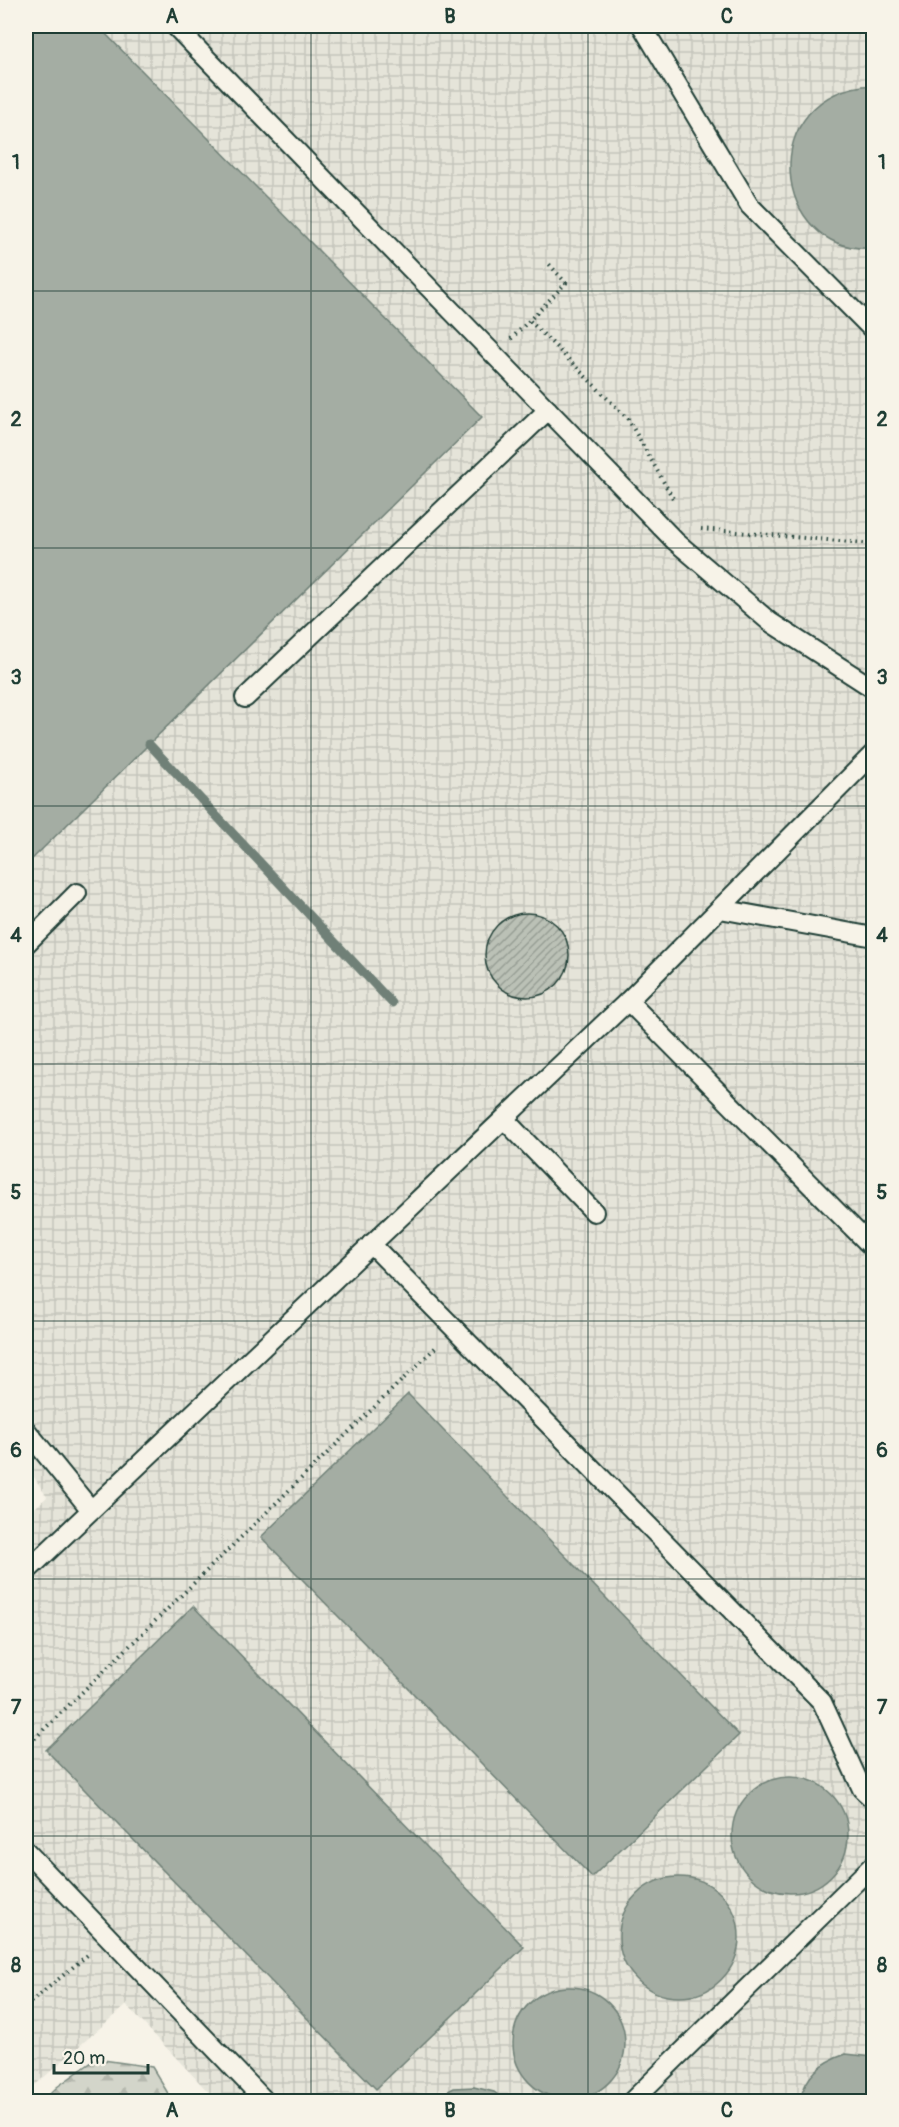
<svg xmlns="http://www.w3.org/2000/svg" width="899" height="2127" font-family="Pangolin,sans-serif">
<defs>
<pattern id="industrial-grid" width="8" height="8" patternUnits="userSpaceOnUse" patternTransform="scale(1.5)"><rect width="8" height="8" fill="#e5e4d9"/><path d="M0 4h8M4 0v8" fill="none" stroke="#c4c4bb"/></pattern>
<pattern id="forest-firs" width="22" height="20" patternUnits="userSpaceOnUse" patternTransform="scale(1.5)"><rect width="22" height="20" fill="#d3d5ca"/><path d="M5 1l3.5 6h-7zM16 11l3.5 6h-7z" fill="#b5b8ae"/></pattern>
<pattern id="building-hatch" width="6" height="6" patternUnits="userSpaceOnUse" patternTransform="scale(1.5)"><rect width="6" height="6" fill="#bbc1b6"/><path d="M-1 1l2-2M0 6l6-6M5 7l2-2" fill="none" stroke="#979e95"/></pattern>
</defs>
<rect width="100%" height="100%" fill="#f7f3e8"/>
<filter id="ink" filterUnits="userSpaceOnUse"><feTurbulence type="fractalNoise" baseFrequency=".0167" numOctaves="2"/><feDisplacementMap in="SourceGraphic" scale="12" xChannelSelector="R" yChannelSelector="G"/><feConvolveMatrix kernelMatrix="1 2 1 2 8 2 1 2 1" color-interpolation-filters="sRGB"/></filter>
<g filter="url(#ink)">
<!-- industrial -->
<polygon fill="url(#industrial-grid)" points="26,26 873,26 873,2101 217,2101 126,2005 26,2093 26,1516 47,1497 26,1465"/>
<!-- forest -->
<polygon fill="url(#forest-firs)" stroke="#79897f" stroke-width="1.5" points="96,2059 152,2067 169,2095 164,2102 43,2101 57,2087"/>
<!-- water -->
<g fill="#a4ada3" stroke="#6f8077" stroke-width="1.5">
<polygon points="26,26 98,26 482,417 26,865"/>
<path d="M873,85V248C772,256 753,92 873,85Z"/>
<polygon points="408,1394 739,1735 592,1877 261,1537"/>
<polygon points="193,1606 524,1947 376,2089 46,1750"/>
<circle cx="790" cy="1835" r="58"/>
<circle cx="679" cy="1937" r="60"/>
<circle cx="569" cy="2043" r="56"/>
<path d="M846,2054L873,2057V2101H800C805,2075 822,2062 846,2054Z"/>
<polygon points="474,2087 494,2092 506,2101 429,2101 454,2088"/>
</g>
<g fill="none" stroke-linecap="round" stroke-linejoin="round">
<!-- stream -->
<polyline stroke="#6f8077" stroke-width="9" points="149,744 392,1003"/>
</g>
<!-- building -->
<circle fill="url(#building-hatch)" stroke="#1f3d34" stroke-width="1.5" cx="527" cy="955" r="42"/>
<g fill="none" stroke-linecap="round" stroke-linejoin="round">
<defs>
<g id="lane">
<polyline points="175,26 675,541 770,622 874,689"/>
<polyline points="642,26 750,206 874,331"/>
<polyline points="245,698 548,410"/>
<polyline points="720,909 874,937"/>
<polyline points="26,944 77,893"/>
<polyline points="628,1001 874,1249"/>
<polyline points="504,1119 594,1212"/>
<polyline points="371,1244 822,1702 862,1789 874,1800"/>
<polyline points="26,1430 91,1510"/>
<polyline points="26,1572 628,1001 874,753"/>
<polyline points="26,1851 266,2102"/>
<polyline points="631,2102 874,1864"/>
</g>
</defs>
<!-- lane casing -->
<use href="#lane" stroke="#1f3d34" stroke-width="22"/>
<!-- path -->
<g stroke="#1f3d34" stroke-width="4" stroke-dasharray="1.5 4.5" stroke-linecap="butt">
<polyline points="530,321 628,419 675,502"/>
<polyline points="511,339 566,283 549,264"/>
<polyline points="701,529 874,544"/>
<polyline points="26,1747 437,1346"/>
<polyline points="26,2006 90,1953"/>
</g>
<!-- lane -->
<use href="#lane" stroke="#f7f3e8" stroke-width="18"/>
</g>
</g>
<!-- grid -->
<path fill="none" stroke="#1f3d34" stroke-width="1.5" stroke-opacity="0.55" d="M311,26V2102M588,26V2102M26,291H874M26,548H874M26,806H874M26,1064H874M26,1321H874M26,1579H874M26,1836H874"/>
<!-- margin -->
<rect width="899" height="2127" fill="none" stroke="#f7f3e8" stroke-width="66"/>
<!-- scale -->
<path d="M54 2064v9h94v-9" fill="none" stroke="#1f3d34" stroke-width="3"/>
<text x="63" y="2064" font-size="18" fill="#1f3d34" stroke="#f7f3e8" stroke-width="4.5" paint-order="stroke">20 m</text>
<rect x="33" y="33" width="833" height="2061" fill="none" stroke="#1f3d34" stroke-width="2"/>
<g font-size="20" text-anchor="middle" font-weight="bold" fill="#1f3d34">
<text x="172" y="23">A</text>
<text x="450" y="23">B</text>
<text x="727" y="23">C</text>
<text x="16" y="169">1</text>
<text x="882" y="169">1</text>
<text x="16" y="426">2</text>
<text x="882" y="426">2</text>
<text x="16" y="684">3</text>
<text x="882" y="684">3</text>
<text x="16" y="942">4</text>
<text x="882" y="942">4</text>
<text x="16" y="1199">5</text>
<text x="882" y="1199">5</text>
<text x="16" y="1457">6</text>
<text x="882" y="1457">6</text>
<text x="16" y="1714">7</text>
<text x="882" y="1714">7</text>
<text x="16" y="1972">8</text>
<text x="882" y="1972">8</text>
<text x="172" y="2117">A</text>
<text x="450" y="2117">B</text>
<text x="727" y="2117">C</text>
</g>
</svg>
